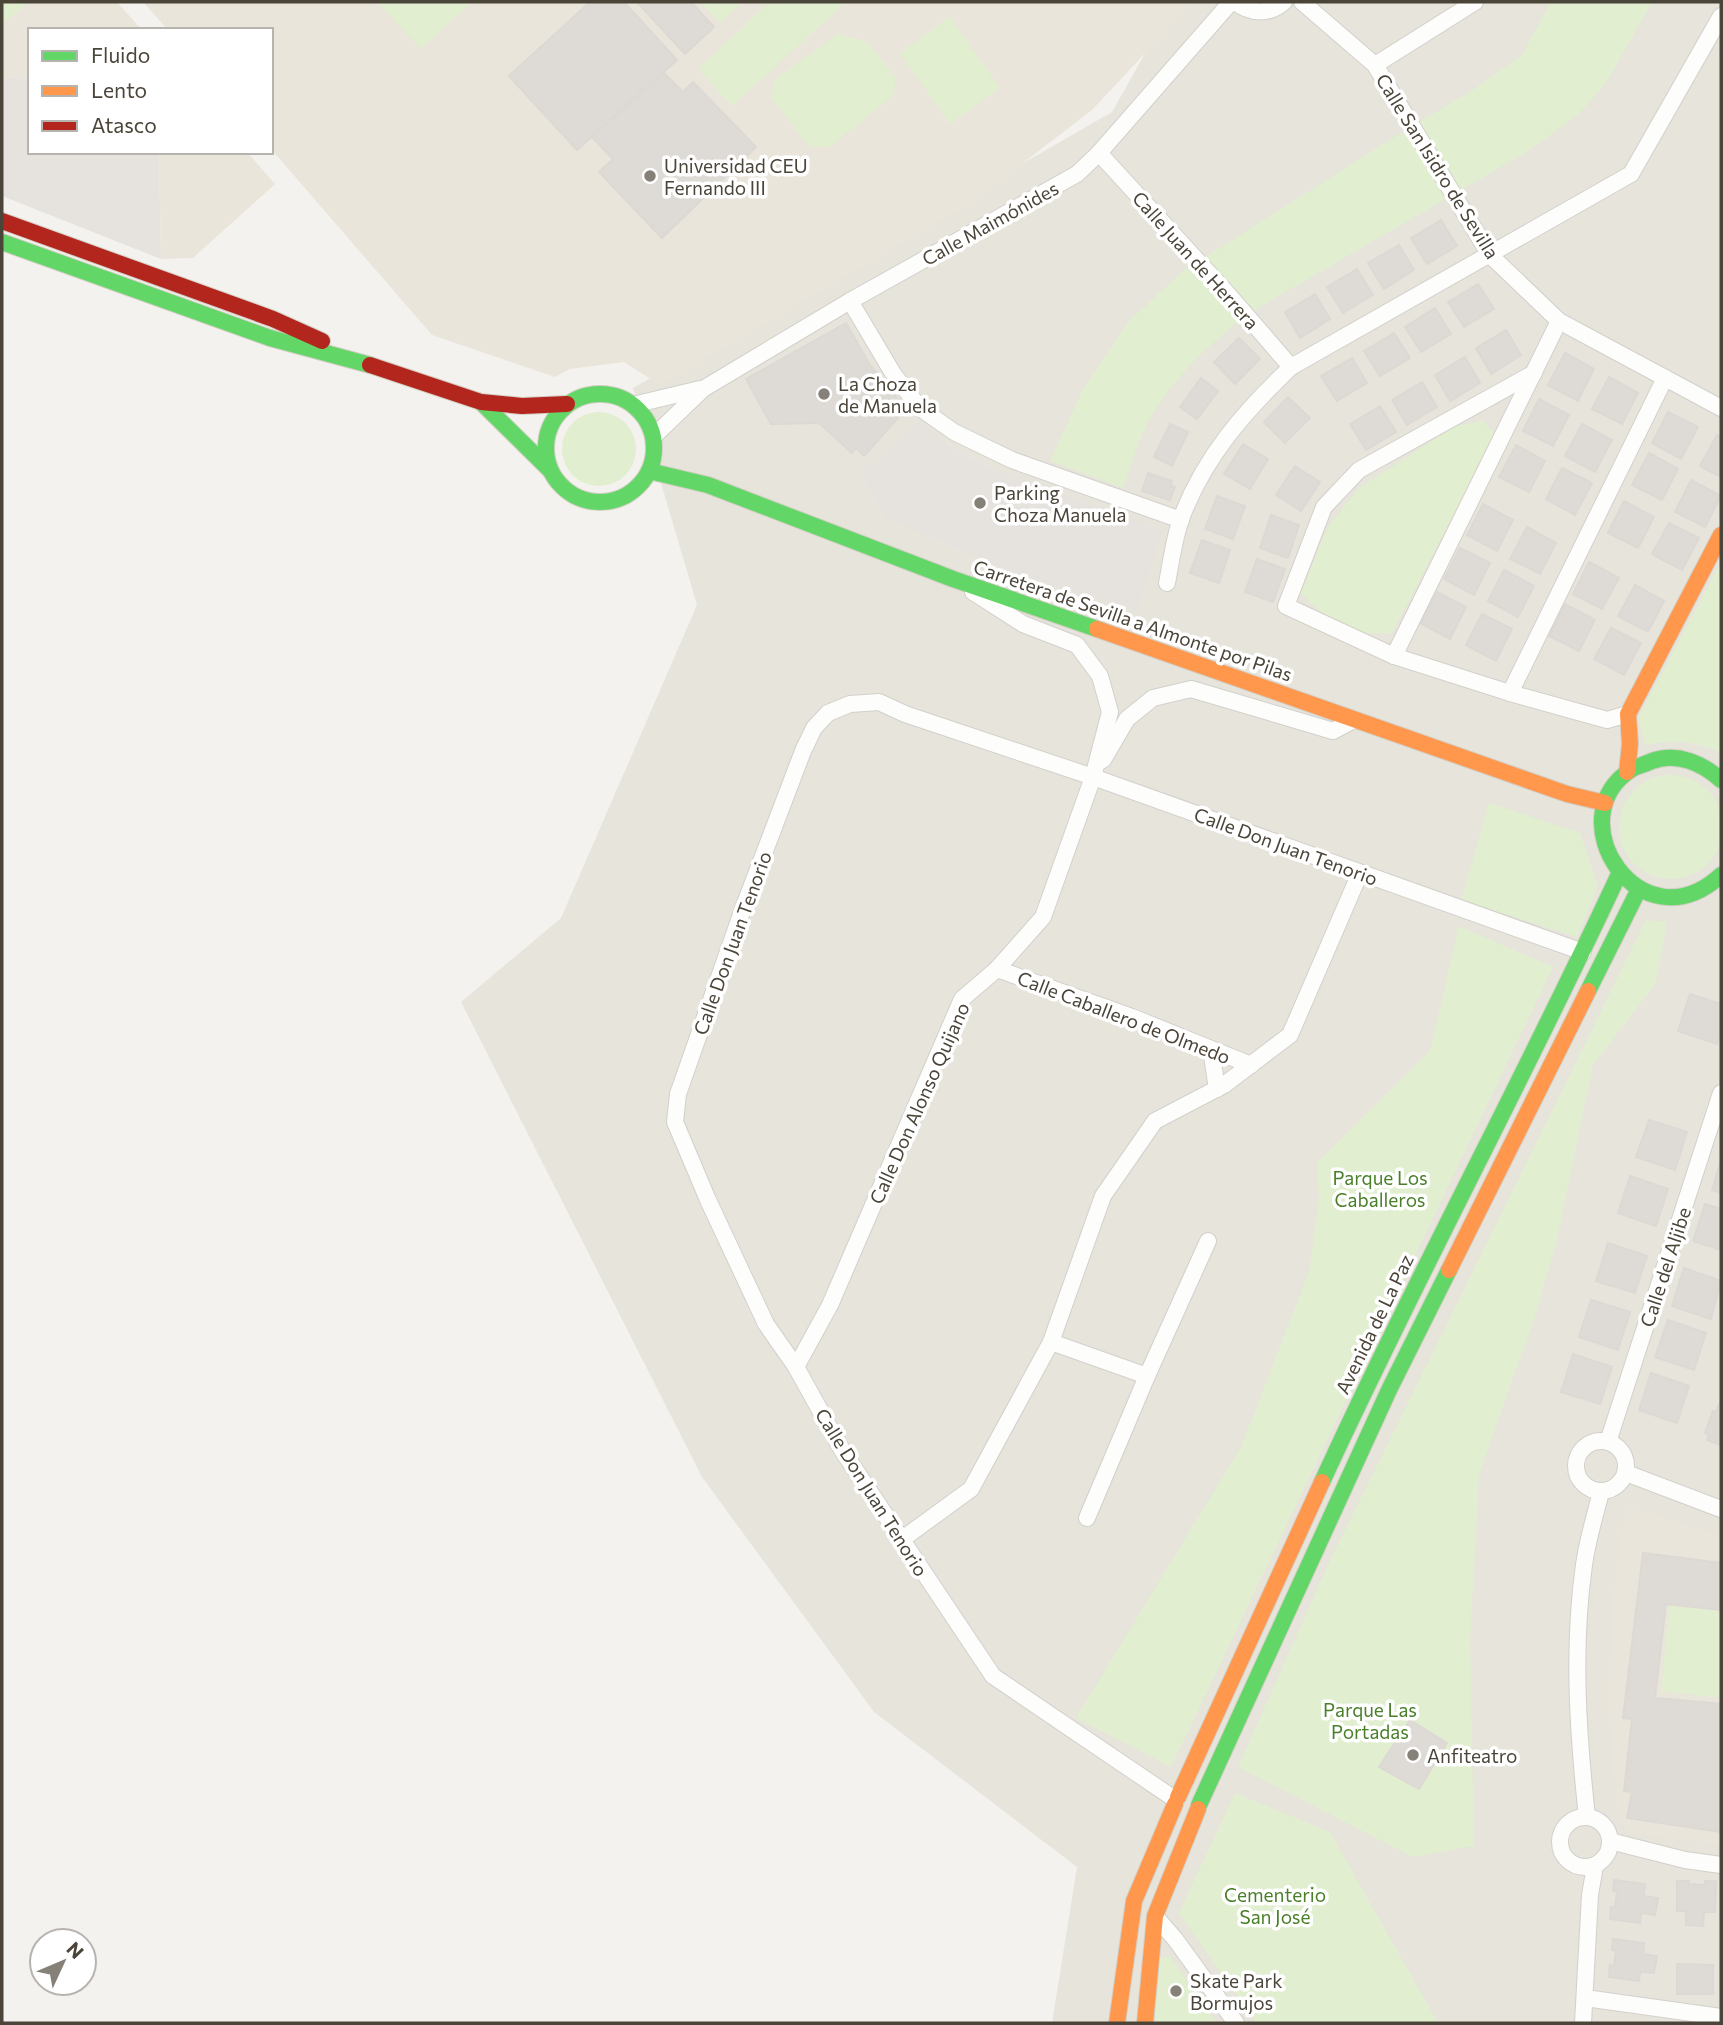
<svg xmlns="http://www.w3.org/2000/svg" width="1723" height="2025" font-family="Commissioner,sans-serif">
<rect width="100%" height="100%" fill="#f4f2ee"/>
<!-- residential -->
<polygon fill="#e7e4dc" points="1174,2 1721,2 1721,2023 1052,2023 1077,1867 874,1712 702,1477 461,1002 561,918 697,605 633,388 1112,112"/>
<!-- industrial -->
<polygon fill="#e6e2de" points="7,77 30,79 30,152 159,152 161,259 2,196 2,81"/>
<!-- education -->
<g fill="#eae5da">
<polygon points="2,2 117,2 142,30 30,30 30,79 7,77 2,81"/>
<polygon points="143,2 1193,2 1092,110 971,203 660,385 624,362 570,369 555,377 432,335 271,149 271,30 168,30"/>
<polygon points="159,152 247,152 275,184 193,258 161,259"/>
<polygon points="1626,1506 1721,1536 1721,1845 1631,1833 1621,1825 1616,1793 1607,1698 1614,1586"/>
</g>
<!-- green -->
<g fill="#e1eecf">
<polygon points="2,2 29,2 2,24"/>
<polygon points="377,2 472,2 421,49"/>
<polygon points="700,2 743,2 720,23"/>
<polygon points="770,2 846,2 732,106 698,69"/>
<path d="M1551,2H1652L1606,83L1577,116L1523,154L1253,311C1211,341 1170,380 1146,426C1136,445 1131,468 1123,488L1050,461L1083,389L1128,322L1183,271L1401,133L1473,90L1522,55Z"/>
<polygon points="950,17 1000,88 950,124 900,53"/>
<polygon points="838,34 868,42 896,78 892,97 829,147 810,147 771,98 774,80"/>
<circle cx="599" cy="449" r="37"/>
<polygon points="1483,421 1496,435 1392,633 1364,634 1320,612 1301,593 1327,528 1359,488 1455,426"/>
<path d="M1721,562V753C1695,740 1674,740 1645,745L1638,718Z"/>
<circle cx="1671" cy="827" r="52"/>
<polygon points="1489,803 1580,833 1598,886 1577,937 1461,900"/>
<polygon points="1646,920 1667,922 1656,983 1593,1065 1556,1244 1534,1319 1479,1474 1470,1641 1474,1846 1413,1857 1238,1767 1328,1565"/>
<polygon points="1459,926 1553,967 1171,1767 1076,1718 1241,1447 1309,1272 1319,1199 1317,1163 1430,1051"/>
<polygon points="1669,1606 1721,1611 1721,1698 1661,1691"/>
<polygon points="1235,1793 1330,1832 1438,2023 1256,2023 1179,1913"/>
<polygon points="1170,1956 1217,2023 1155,2023 1160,1958"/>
</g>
<!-- parking -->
<polygon fill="#e6e3df" points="918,422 960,454 995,471 1163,531 1137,610 1016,574 885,518 860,472 883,456"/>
<!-- building -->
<g fill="#dedbd6" stroke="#dcd9d4" stroke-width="2">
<polygon points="590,2 624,2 677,60 577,150 509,76"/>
<polygon points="637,2 691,2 714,27 685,54"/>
<polygon points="663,72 683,92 693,82 756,147 662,238 599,172 613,159 592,137"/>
<polygon points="1441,220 1457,246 1427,264 1411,238"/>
<polygon points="1399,245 1414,270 1384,289 1368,263"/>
<polygon points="1357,269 1373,295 1343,313 1327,287"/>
<polygon points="1478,284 1494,309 1464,327 1448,302"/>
<polygon points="1315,294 1330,319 1300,338 1285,312"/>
<polygon points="1435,308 1451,334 1421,352 1405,327"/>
<polygon points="846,323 870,365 906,409 864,456 856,448 852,453 819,423 771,424 746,379"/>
<polygon points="1506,330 1521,355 1491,374 1476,348"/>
<polygon points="1394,333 1410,358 1380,376 1364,351"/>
<polygon points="1239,338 1260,359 1235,384 1214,362"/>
<polygon points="1565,353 1594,369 1578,401 1548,385"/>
<polygon points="1465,357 1480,383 1450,401 1435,375"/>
<polygon points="1352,358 1367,383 1337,401 1321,376"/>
<polygon points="1609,377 1638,393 1622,424 1592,409"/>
<polygon points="1201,378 1218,391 1197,419 1180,407"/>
<polygon points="1422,382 1437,407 1407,425 1392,400"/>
<polygon points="1288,397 1310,418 1285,443 1264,422"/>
<polygon points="1539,399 1569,415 1553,446 1523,431"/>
<polygon points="1380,406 1396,432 1366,450 1350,424"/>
<polygon points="1668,412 1698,427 1681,459 1652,443"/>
<polygon points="1170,424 1188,432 1172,466 1154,457"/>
<polygon points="1582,424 1612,440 1595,472 1565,456"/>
<polygon points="1717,435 1721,437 1721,477 1700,466"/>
<polygon points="1243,444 1268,459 1250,489 1224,474"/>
<polygon points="1516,445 1545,461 1529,492 1499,477"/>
<polygon points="1649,453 1678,469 1662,500 1632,485"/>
<polygon points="1295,466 1320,482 1301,511 1276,495"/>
<polygon points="1562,468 1592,483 1575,515 1546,499"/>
<polygon points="1148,473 1172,481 1170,485 1175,487 1170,500 1142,491"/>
<polygon points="1691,480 1721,496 1705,527 1675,512"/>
<polygon points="1217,496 1245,506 1233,539 1205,529"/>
<polygon points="1624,501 1654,517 1638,548 1608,533"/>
<polygon points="1483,504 1513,520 1497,551 1467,535"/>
<polygon points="1271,515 1299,525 1288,558 1260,548"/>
<polygon points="1669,523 1699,538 1682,570 1652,554"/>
<polygon points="1527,527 1556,543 1540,574 1510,559"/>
<polygon points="1202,540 1230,550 1219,583 1190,573"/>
<polygon points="1460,548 1490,563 1474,595 1444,579"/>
<polygon points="1257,559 1285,569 1273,602 1245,592"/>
<polygon points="1589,562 1619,578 1602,609 1573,594"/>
<polygon points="1504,570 1534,586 1518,617 1488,601"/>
<polygon points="1635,585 1664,601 1648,632 1618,616"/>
<polygon points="1437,592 1466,607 1450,639 1420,623"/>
<polygon points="1565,604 1595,620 1579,651 1549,636"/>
<polygon points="1482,614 1512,629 1496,661 1466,645"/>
<polygon points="1611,628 1641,643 1624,675 1594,659"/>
<polygon points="1690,994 1721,1004 1721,1029 1717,1044 1678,1031"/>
<polygon points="1649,1120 1687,1132 1675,1170 1636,1157"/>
<polygon points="1721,1160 1721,1193 1712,1190"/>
<polygon points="1630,1176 1668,1189 1656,1226 1618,1213"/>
<polygon points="1705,1204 1721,1209 1721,1250 1693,1241"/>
<polygon points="1608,1243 1647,1256 1635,1293 1596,1281"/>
<polygon points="1684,1268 1721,1281 1711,1319 1672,1306"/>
<polygon points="1591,1300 1630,1312 1618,1350 1579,1337"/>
<polygon points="1668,1320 1706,1333 1694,1370 1655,1357"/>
<polygon points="1573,1354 1612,1367 1600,1404 1561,1392"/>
<polygon points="1651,1373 1689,1386 1677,1423 1639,1410"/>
<polygon points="1719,1404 1721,1404 1721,1445 1707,1440 1709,1435 1705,1433 1713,1411 1716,1412"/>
<polygon points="1643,1553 1721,1563 1721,1610 1666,1604 1655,1698 1721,1704 1721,1832 1627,1818 1632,1792 1624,1791 1632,1719 1623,1718"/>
<polygon points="1410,1720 1447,1743 1419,1789 1379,1767"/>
<polygon points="1614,1880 1645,1884 1644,1896 1658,1898 1655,1915 1641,1913 1640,1923 1610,1919 1611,1907 1615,1907 1617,1892 1613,1891"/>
<polygon points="1677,1881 1689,1881 1689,1884 1705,1885 1705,1881 1716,1881 1715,1912 1704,1912 1703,1926 1686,1925 1686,1911 1677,1911"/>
<polygon points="1613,1939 1644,1943 1643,1954 1657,1956 1654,1973 1640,1972 1639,1981 1609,1977 1610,1965 1614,1966 1616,1951 1612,1950"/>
<polygon points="1677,1964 1713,1965 1713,1994 1677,1994"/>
</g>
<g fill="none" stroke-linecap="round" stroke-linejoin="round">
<defs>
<g id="street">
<path d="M1235,2C1250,14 1270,15 1284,2"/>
<polyline points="1302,2 1375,65 1490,255 1559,321 1721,408"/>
<polyline points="1375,65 1475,2"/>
<polyline points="1099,153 1227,293 1291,367"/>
<polyline points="850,301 894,375 920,408 954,432 1012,460 1181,520"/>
<polyline points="1534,373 1359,470 1324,507 1286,606 1394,656 1510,693 1607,720 1628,714"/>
<polyline points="633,405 700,389"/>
<polyline points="653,437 703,389 850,301 1077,174 1099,153 1231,2"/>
<path d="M1167,583C1171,562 1174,539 1181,519C1204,457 1244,412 1291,367L1631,174L1721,16"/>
<polyline points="1394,656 1559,321"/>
<polyline points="1510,693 1665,378"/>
<polyline points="1103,760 1127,719 1153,698 1191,689 1333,731 1354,720"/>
<polyline points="997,969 1132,1017 1251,1065"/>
<polyline points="1211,1049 1217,1089"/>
<polyline points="1051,1342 1147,1376 1208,1241"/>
<polyline points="796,1367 830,1305 962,999 997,969 1043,917 1093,777 1110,712 1100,676 1077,645 1023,624 973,592"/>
<circle cx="1601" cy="1466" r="25"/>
<polyline points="1608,1442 1721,1093"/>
<polyline points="1626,1473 1721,1509"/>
<polyline points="1087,1518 1147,1376"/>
<polyline points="901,1540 971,1489 1051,1342 1103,1196 1155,1121 1224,1085 1290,1035 1360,873"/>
<polyline points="1176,1800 993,1676 842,1450 796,1367 766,1324 708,1200 675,1122 678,1094 744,906 803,751 814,728 828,713 850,704 879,702 905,714 1093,777 1583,952"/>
<circle cx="1585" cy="1842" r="25"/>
<path d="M1587,1817C1578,1734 1572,1649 1584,1565C1587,1541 1595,1516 1601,1492"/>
<polyline points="1610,1841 1685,1860 1721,1865"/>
<polyline points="1155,1916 1175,1939 1236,2023"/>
<polyline points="1585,1998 1721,2017"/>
<polyline points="1583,2023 1590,1895 1595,1866"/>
</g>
<g id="fast">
<polyline points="2,242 270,338 370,365"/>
<circle cx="600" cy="448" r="54"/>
<polyline points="481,402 549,469"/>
<polyline points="649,471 708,485 953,579 1097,629"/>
<path d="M1721,780C1702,763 1677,752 1652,761C1646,764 1637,766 1632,769C1555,818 1641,949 1721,875"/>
<polyline points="1588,991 1639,889"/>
<path d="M1322,1482C1416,1277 1524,1079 1619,874"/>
<polyline points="1199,1805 1389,1390 1449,1270"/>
</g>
<g id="slow">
<polyline points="1097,629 1567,794 1605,803"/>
<polyline points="1627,772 1630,744 1628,714 1721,535"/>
<polyline points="1449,1270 1588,991"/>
<polyline points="1178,1797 1322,1482"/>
<polyline points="1117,2023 1134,1901 1175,1804"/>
<polyline points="1145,2023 1155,1916 1198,1809"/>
</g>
<g id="jam">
<polyline points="2,221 273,319 322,341"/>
<polyline points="370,365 481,402 522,406 567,404"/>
</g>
</defs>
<!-- street casing -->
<use href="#street" stroke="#d2d0cb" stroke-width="18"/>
<!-- fast casing -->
<use href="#fast" stroke="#d3cfc5" stroke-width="18"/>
<!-- slow casing -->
<use href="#slow" stroke="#d3cfc5" stroke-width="18"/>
<!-- jam casing -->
<use href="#jam" stroke="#d3cfc5" stroke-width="18"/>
<!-- street -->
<use href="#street" stroke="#fdfdfc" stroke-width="16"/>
<!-- fast -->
<use href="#fast" stroke="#63d668" stroke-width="16"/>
<!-- slow -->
<use href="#slow" stroke="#ff974d" stroke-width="16"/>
<!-- jam -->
<use href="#jam" stroke="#b3261e" stroke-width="16"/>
</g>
<!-- markers -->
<g fill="#868178" stroke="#fff" stroke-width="2.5">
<circle cx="650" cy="176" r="7"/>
<circle cx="824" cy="394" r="7"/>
<circle cx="980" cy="503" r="7"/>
<circle cx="1413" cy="1755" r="7"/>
<circle cx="1176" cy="1991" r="7"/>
</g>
<g text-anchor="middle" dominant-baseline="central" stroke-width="7" stroke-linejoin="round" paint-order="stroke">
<!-- poi labels -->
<g font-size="19" fill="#4b4439" stroke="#fff" text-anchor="start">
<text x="664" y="165">Universidad CEU<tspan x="664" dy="22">Fernando III</tspan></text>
<text x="838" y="383">La Choza<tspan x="838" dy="22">de Manuela</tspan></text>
<text x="994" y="492">Parking<tspan x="994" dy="22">Choza Manuela</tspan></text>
<text x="1427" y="1755">Anfiteatro</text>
<text x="1190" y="1980">Skate Park<tspan x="1190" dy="22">Bormujos</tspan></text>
</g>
<!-- street labels -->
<g font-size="19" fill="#4b4439" stroke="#fff">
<text transform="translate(1438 166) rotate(58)">Calle San Isidro de Sevilla</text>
<text transform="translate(990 223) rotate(-29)">Calle Maimónides</text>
<text transform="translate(1196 260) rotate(48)">Calle Juan de Herrera</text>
<text transform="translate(1133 620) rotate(19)">Carretera de Sevilla a Almonte por Pilas</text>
<text transform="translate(1286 846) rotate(20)">Calle Don Juan Tenorio</text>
<text transform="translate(732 943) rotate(-70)">Calle Don Juan Tenorio</text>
<text transform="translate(1124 1017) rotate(21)">Calle Caballero de Olmedo</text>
<text transform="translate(919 1103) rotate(-66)">Calle Don Alonso Quijano</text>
<text transform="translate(1665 1267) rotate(-72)">Calle del Aljibe</text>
<text transform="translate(1374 1324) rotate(-64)">Avenida de La Paz</text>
<text transform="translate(872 1492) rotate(58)">Calle Don Juan Tenorio</text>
</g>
<!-- park labels -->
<g font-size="19" fill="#4a7f2a" stroke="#fff">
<text x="1380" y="1177">Parque Los<tspan x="1380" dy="22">Caballeros</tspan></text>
<text x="1370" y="1709">Parque Las<tspan x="1370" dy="22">Portadas</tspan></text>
<text x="1275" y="1894">Cementerio<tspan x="1275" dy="22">San José</tspan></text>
</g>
</g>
<!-- border -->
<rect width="1723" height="2025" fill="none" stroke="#4b4439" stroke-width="7"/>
<!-- legend -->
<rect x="28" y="28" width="245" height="126" fill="#ffffff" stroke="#b7b4b0" stroke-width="2"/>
<rect x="42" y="51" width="35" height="10" fill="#63d668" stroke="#b7b4b0" stroke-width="2"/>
<text x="91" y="63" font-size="21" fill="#4b4439">Fluido</text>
<rect x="42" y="86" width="35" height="10" fill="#ff974d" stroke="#b7b4b0" stroke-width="2"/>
<text x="91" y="98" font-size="21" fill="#4b4439">Lento</text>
<rect x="42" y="121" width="35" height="10" fill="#b3261e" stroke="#b7b4b0" stroke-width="2"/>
<text x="91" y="133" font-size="21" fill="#4b4439">Atasco</text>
<!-- north arrow -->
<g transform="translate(63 1962) rotate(46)"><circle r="33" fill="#ffffff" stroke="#b7b4b0" stroke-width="2"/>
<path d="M0-5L12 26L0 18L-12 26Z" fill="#868178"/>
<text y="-10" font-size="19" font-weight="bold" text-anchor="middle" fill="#4b4439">N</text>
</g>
</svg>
